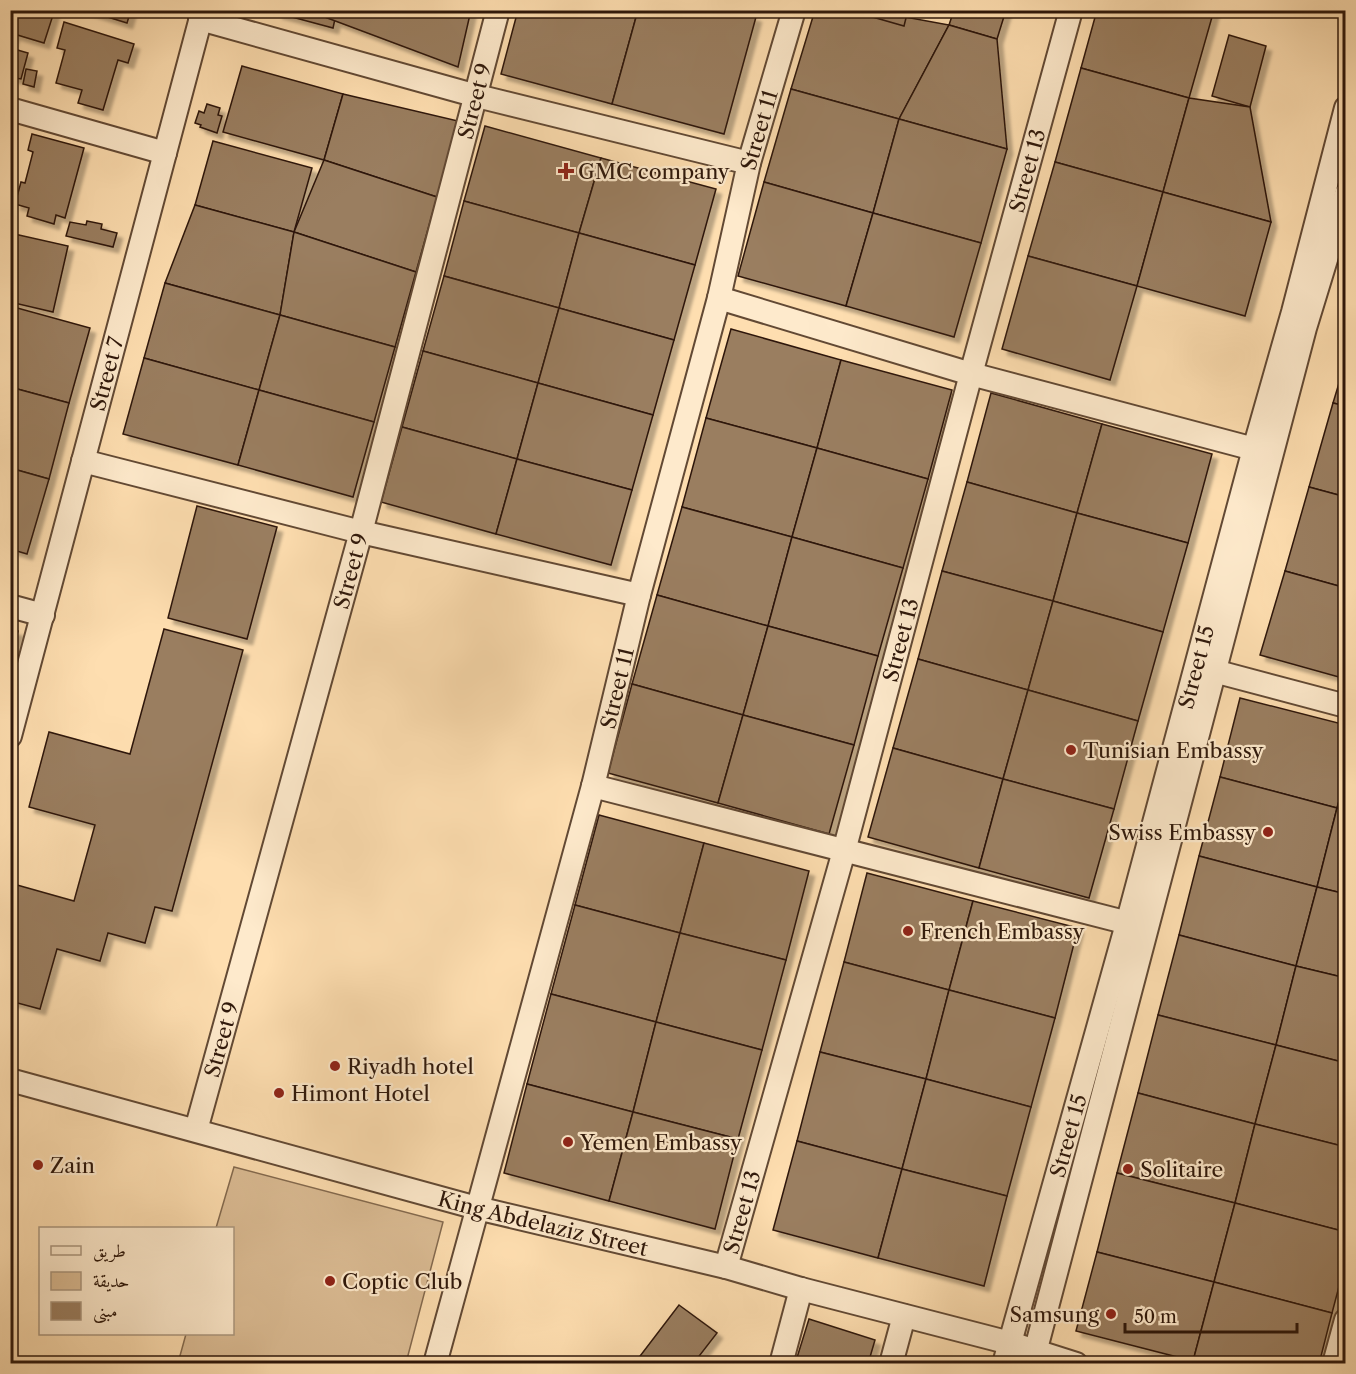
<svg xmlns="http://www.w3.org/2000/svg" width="1356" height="1374" font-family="'Libre Caslon Text',Amiri,serif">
<defs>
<filter id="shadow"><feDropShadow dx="5.5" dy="5.5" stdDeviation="1.5" flood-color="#0004"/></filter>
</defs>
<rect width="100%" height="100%" fill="#fedeb0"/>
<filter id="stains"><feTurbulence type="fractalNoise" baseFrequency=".00333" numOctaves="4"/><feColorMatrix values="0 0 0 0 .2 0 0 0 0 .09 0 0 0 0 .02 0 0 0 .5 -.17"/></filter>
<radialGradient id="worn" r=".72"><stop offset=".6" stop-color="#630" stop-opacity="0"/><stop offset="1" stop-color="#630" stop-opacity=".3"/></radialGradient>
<!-- green -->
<polygon fill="#dbbc94" stroke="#846a4f" stroke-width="1.5" points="234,1167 443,1222 406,1363 178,1363 186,1334 232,1334 232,1228 216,1228"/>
<!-- building -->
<g fill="#9a7e60" stroke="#2e170a" stroke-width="1.5" filter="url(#shadow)">
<polygon points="10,10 50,10 54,12 44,43 14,34 10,45"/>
<polygon points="85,10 131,10 127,23"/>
<polygon points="278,10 337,10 333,28 277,13"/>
<polygon points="306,10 471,10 458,67"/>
<polygon points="518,10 638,10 612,104 501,74"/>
<polygon points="638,10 734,10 756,17 724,134 612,104"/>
<polygon points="815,10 867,10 949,25 899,119 791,89"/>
<polygon points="848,10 908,10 904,26"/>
<polygon points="954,10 1006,10 997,39 949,25"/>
<polygon points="1097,10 1214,10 1189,98 1081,68"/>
<polygon points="64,22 134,44 128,63 118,60 103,110 78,103 82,90 56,83 65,50 57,48"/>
<polygon points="949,25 997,39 1007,149 899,119"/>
<polygon points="1229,35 1266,46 1250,107 1212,96"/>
<polygon points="14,49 28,53 21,79 10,77 10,62"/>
<polygon points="242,66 343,94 324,160 223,132"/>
<polygon points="1081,68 1189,98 1163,192 1055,162"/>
<polygon points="26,69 37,71 34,87 23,84"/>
<polygon points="791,89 899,119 873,213 764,182"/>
<polygon points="343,94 458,121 437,197 324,160"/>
<polygon points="1189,98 1250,107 1271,222 1163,192"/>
<polygon points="207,104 220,108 218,115 222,116 217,133 200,127 201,125 195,123 199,111 204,113"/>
<polygon points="899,119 1007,149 981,243 873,213"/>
<polygon points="485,126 601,158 579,233 464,201"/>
<polygon points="32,134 84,148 65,218 56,215 54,224 27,216 29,208 15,204 21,182 25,183 33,152 28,150"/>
<polygon points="213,141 312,168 294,232 195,205"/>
<polygon points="601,158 716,189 695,265 579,233"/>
<polygon points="324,160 437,197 416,272 294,232"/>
<polygon points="1055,162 1163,192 1137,286 1028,256"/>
<polygon points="764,182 873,213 846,306 738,276"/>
<polygon points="1163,192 1271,222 1245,316 1137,286"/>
<polygon points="464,201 579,233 559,308 444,276"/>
<polygon points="195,205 294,232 280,315 165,283"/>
<polygon points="873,213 981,243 954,337 846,306"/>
<polygon points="87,221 102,224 101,229 117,233 113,247 66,236 70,222 86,225"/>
<polygon points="294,232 416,272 395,347 280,315"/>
<polygon points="10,233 68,246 53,312 10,302"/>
<polygon points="579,233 695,265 674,340 559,308"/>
<polygon points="1028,256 1137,286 1110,380 1002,349"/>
<polygon points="444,276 559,308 538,383 423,351"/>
<polygon points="165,283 280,315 259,390 144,358"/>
<polygon points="10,306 90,328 69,403 10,387"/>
<polygon points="559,308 674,340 653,415 538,383"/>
<polygon points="280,315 395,347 374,422 259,390"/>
<polygon points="731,329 841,360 817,448 706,418"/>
<polygon points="423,351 538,383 517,459 402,427"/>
<polygon points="144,358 259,390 238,465 123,434"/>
<polygon points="841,360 952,390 928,479 817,448"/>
<polygon points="1346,360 1346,406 1333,403"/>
<polygon points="538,383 653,415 632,490 517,459"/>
<polygon points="10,387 69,403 49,479 10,468"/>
<polygon points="259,390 374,422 353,497 238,465"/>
<polygon points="991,393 1102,424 1077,513 967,482"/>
<polygon points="1333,403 1346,406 1346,497 1309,487"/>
<polygon points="706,418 817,448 792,537 682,507"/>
<polygon points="1102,424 1212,454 1188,543 1077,513"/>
<polygon points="402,427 517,459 496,534 381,502"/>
<polygon points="817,448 928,479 903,568 792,537"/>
<polygon points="517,459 632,490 611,565 496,534"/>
<polygon points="10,468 49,479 27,554 10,549"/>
<polygon points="967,482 1077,513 1053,601 942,571"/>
<polygon points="1309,487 1346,497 1346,588 1285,571"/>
<polygon points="197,506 277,527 247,639 168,618"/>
<polygon points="682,507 792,537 768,626 657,595"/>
<polygon points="1077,513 1188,543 1163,632 1053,601"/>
<polygon points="792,537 903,568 878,656 768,626"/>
<polygon points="942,571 1053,601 1028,690 918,659"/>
<polygon points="1285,571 1346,588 1346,679 1260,655"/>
<polygon points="657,595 768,626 743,715 632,684"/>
<polygon points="1053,601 1163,632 1138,721 1028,690"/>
<polygon points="768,626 878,656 854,745 743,715"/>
<polygon points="10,629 18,631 10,660"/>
<polygon points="164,629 243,650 172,911 155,907 145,943 108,933 100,961 57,949 40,1009 10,1001 10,883 74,901 95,825 29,807 49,732 130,754"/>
<polygon points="918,659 1028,690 1003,779 893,748"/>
<polygon points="632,684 743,715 718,803 608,773"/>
<polygon points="1028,690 1138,721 1114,809 1003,779"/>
<polygon points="1240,698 1346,725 1346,777 1337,808 1220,777"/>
<polygon points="743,715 854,745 829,834 718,803"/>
<polygon points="893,748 1003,779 979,868 868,837"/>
<polygon points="1220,777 1337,808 1317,887 1199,856"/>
<polygon points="1346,777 1346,810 1337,808"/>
<polygon points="1003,779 1114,809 1089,898 979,868"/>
<polygon points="1337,808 1346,810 1346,894 1317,887"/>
<polygon points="599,815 704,843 680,933 575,905"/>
<polygon points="704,843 809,871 786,960 680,933"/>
<polygon points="1199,856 1317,887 1296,966 1179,935"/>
<polygon points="867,873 973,901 949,990 844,962"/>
<polygon points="1317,887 1346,894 1346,978 1296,966"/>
<polygon points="973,901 1078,928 1055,1018 949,990"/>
<polygon points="575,905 680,933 656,1022 551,994"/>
<polygon points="680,933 786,960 762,1050 656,1022"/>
<polygon points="1179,935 1296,966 1276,1045 1158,1015"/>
<polygon points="844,962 949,990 926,1079 820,1052"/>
<polygon points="1296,966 1346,978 1346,1063 1276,1045"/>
<polygon points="949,990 1055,1018 1031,1107 926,1079"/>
<polygon points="551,994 656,1022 633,1112 527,1084"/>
<polygon points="1158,1015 1276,1045 1255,1124 1138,1093"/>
<polygon points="656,1022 762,1050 738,1139 633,1112"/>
<polygon points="1276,1045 1346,1063 1346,1147 1255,1124"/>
<polygon points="820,1052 926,1079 902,1169 797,1141"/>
<polygon points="926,1079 1031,1107 1007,1196 902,1169"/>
<polygon points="527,1084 633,1112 609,1201 504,1173"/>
<polygon points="1138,1093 1255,1124 1235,1203 1117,1173"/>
<polygon points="633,1112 738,1139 715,1229 609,1201"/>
<polygon points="1255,1124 1346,1147 1346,1232 1235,1203"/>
<polygon points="797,1141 902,1169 878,1258 773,1230"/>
<polygon points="902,1169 1007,1196 984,1286 878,1258"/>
<polygon points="1117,1173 1235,1203 1214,1282 1097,1252"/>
<polygon points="1235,1203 1346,1232 1346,1260 1332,1313 1214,1282"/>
<polygon points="1097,1252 1214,1282 1193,1361 1076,1331"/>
<polygon points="1214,1282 1332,1313 1319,1364 1201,1364 1193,1361"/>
<polygon points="679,1305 717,1333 693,1364 634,1364"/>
<polygon points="809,1319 875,1340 868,1364 795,1364"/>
</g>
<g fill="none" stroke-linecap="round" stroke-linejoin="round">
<defs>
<g id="minor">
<polyline points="200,19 477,96 749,163"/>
<polyline points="10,109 165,153"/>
<polyline points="719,298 971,374 1254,449"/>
<polyline points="83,461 361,532 639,595"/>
<polyline points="10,606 43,615"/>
<polyline points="1214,671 1346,706"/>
<path id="s1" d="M10,736L203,10"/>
<polyline points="593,786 1140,926"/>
<path id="s2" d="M10,1080L477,1208L726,1267L801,1289L1010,1343L1076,1364"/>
<path id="s3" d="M196,1130L361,532L498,10"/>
<path id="s4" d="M726,1267L844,851L971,374L1071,10"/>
<path id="s5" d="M435,1364L593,786L639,595L719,298L749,163L794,10"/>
<polyline points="781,1364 801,1289"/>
<polyline points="891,1364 904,1316"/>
<path id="s6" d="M1004,1364L1127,924L1254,449L1293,312L1346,108"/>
<polyline points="1032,1364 1305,328 1346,194"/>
<polyline points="1334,1364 1346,1320"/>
</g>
</defs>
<!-- minor casing -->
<use href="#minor" stroke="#624934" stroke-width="26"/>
<!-- minor -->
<use href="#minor" stroke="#feeacc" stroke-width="22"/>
</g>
<!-- markers -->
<g fill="#8f2418" stroke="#feeacc" stroke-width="2">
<path d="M563 162h6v6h6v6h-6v6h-6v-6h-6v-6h6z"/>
<circle cx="1071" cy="750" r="6"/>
<circle cx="1268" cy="832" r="6"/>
<circle cx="908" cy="931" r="6"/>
<circle cx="335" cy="1066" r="6"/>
<circle cx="279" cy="1093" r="6"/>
<circle cx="568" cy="1142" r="6"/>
<circle cx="38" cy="1165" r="6"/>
<circle cx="1128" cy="1169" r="6"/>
<circle cx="330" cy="1281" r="6"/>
<circle cx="1111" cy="1314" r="6"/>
</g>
<g text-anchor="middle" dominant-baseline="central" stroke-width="4.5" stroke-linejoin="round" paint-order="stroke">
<!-- street labels -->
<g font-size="21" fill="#2e170a" stroke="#feeacc">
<text stroke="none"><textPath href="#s3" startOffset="1066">Street 9</textPath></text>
<text stroke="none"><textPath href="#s5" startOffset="1276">Street 11</textPath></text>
<text stroke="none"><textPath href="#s4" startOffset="1137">Street 13</textPath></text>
<text stroke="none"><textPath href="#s1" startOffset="375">Street 7</textPath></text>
<text stroke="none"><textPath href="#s3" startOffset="580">Street 9</textPath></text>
<text stroke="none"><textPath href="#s4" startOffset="651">Street 13</textPath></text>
<text stroke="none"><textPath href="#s6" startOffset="723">Street 15</textPath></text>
<text stroke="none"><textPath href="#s5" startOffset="700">Street 11</textPath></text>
<text stroke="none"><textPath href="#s3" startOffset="94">Street 9</textPath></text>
<text stroke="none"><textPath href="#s6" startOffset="237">Street 15</textPath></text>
<text stroke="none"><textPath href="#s4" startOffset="57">Street 13</textPath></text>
<text stroke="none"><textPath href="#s2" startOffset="552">King Abdelaziz Street</textPath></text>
</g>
<!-- poi labels -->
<g font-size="21" fill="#2e170a" stroke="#feeacc" text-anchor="start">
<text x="578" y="171">GMC company</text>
<text x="1083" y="750">Tunisian Embassy</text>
<text x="1256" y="832" text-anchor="end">Swiss Embassy</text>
<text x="920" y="931">French Embassy</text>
<text x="347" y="1066">Riyadh hotel</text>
<text x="291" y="1093">Himont Hotel</text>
<text x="580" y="1142">Yemen Embassy</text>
<text x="50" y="1165">Zain</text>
<text x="1140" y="1169">Solitaire</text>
<text x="342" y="1281">Coptic Club</text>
<text x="1099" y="1314" text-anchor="end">Samsung</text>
</g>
</g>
<!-- margin -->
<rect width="1356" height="1374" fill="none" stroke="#fedeb0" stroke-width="36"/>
<rect x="12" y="12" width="1332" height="1350" fill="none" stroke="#2e170a" stroke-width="3"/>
<rect x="18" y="18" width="1320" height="1338" fill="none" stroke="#2e170a" stroke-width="1.5"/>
<!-- legend -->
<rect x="39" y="1227" width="195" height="108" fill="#feeacc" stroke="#ab967e" stroke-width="1.5"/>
<rect x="51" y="1246" width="30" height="9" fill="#feeacc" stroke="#ab967e" stroke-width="1.5"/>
<text x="93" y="1257" font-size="18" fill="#2e170a">طريق</text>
<rect x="51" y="1272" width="30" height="18" fill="#dbbc94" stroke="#ab967e" stroke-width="1.5"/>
<text x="93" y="1287" font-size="18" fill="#2e170a">حديقة</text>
<rect x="51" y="1302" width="30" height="18" fill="#9a7e60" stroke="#ab967e" stroke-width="1.5"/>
<text x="93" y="1317" font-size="18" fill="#2e170a">مبنى</text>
<!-- scale -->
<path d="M1125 1323v9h172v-9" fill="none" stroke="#2e170a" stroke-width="3"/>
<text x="1134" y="1323" font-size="18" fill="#2e170a" stroke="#feeacc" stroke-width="4.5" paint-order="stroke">50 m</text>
<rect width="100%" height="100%" filter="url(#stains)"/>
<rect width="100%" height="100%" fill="url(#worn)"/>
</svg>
